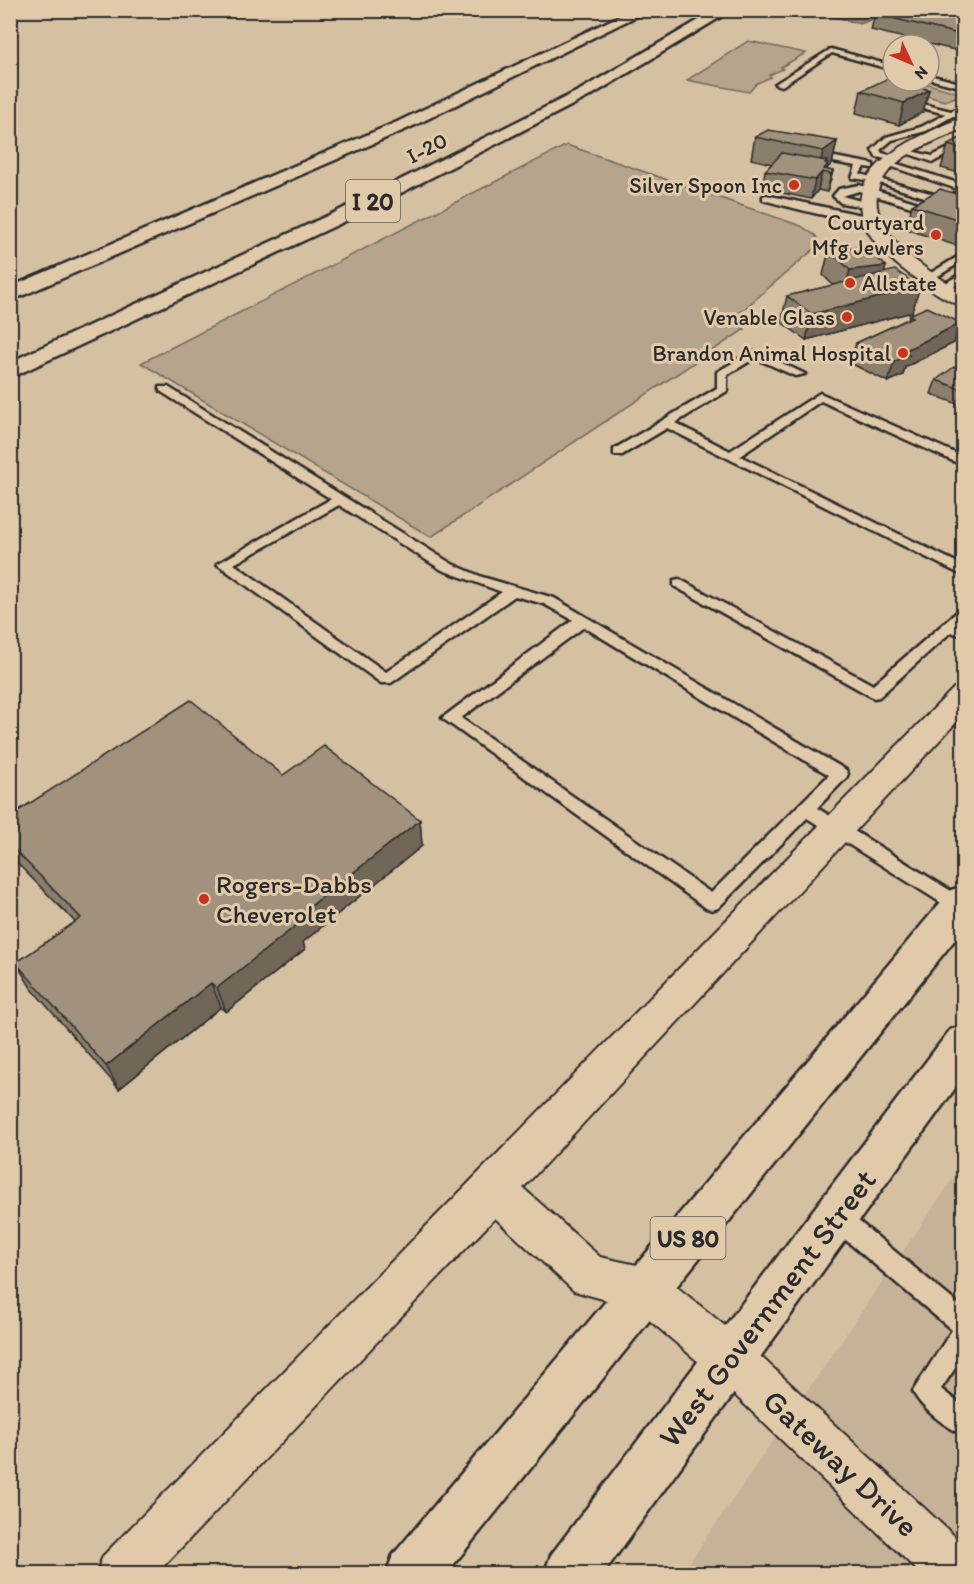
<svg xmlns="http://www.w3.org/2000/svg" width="974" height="1584" font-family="Itim,sans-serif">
<rect width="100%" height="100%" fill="#d6c0a2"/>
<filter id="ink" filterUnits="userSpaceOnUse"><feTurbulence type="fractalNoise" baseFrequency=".0167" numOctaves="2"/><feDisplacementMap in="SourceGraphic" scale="12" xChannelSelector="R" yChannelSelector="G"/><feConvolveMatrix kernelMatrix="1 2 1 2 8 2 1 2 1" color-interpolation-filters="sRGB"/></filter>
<g filter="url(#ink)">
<!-- built -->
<polygon fill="#c6b297" points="963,1164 963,1573 682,1573"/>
<!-- green -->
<g fill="#b6a58c" stroke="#70685c" stroke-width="1.5">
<polygon points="748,41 806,53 781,67 783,69 769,75 771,77 757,83 749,92 687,80"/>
<polygon points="896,81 918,81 963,94 945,101 891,86"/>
<polygon points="567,145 801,226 816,236 820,244 730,321 745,329 431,537 141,363"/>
</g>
<!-- water -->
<polygon fill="#8d8170" stroke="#665f54" stroke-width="1.5" points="830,10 845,11 841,15 845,16 860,11 880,16 860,24 839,18 822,16 831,15"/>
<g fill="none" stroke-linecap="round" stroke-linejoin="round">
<defs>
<g id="service">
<polygon points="831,49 893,66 893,70 832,53 782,86 775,84"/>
<polygon points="929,75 964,84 964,88 929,79"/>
<polygon points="910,101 951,111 961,107 964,111 959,113 960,117 953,116 926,131 892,140 880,150 882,153 897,157 897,161 876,157 872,150 886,137 921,127 946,114 910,105"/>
<polygon points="964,141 964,146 933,162 903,152 907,150 932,156"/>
<polygon points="813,153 873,164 873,168 864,167 860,174 941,196 948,196 960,190 884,164 891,162 964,185 964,195 953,201 940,202 874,181 852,178 856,166 810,158"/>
<polygon points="859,185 964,217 964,223 859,191 842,196 872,204 872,208 841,203 833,196 839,189"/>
<path d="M766,195L876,218C861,228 783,205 763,200V196Z"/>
<polygon points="964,253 964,260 930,281 921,279"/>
<polygon points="964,272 964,280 947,291 939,291 939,287"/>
<polygon points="751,352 759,352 805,374 795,376 755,358 727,375 727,391 675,423 730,451 820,393 964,457 964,466 821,401 740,456 964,566 964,576 667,428 622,455 614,455 614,449 717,388 717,372"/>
<path d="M160,387H168L452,564L482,577L554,598L846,770L848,774L846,778L817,808L964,899V912L954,911L807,818L718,908L712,910L706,908L442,718L573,620L544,604L515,596L391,683H381L217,564L331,499L160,391ZM339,505L442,570L502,592L386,672L234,564ZM584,627L829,775L711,893L461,718Z"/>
<polygon points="679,579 873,685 964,606 964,619 959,624 964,626 964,637 951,632 879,697 874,698 674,586 674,580"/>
<path d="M836,1206L844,1209L964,1309V1355L941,1389L964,1407V1435C947,1428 920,1408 913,1391L952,1330L828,1225L825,1217L828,1209Z"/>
</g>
<g id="minor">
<path d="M964,118V128C939,140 906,150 888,172C847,222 927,272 964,292V306C944,301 925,285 908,273C840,222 845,173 921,136C935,130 949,121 964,118Z"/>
<polygon points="964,685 964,714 523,1188 600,1257 646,1267 661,1274 746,1343 964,1545 964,1574 921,1574 714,1375 635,1308 574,1291 495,1218 156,1574 96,1574 103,1556 954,688"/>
</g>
<g id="primary">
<polygon points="964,886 964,928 446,1574 386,1574 393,1555 951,890"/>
<polygon points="964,1025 964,1076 603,1574 544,1574 551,1555 950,1030"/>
</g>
<g id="motorway">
<polygon points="632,10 649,10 409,128 10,301 10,287 397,122"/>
<polygon points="716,10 732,10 590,96 352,218 10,378 10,362 340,210 580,90"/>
</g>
</defs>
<!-- service casing -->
<use href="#service" stroke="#2b2b2b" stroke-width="5"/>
<!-- minor casing -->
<use href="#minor" stroke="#2b2b2b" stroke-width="4"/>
<!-- primary casing -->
<use href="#primary" stroke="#2b2b2b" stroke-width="5"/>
<!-- motorway casing -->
<use href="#motorway" stroke="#2b2b2b" stroke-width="5"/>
<!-- service -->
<use href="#service" fill="#e1caaa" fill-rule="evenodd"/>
<!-- minor -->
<use href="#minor" fill="#e1caaa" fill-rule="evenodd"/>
<!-- primary -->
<use href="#primary" fill="#e1caaa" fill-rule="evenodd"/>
<!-- motorway -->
<use href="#motorway" fill="#e1caaa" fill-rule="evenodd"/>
</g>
<!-- wall -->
<g fill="#8a7e6c" stroke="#2b2b2b" stroke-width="1.5">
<polygon points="948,10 963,10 963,52 871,30 875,14 960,16 961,13"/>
<polygon points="893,81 912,81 912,84 923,112 899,125 856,113 861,91"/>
<polygon points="963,136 963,174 941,168 948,145"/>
<polygon points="755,137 837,141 832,164 827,168 827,170 833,171 828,189 827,192 818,190 811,199 762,189 765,171 772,164 751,159"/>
<polygon points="963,183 963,248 906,229 912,205 956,194 958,186"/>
<polygon points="829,250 886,266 884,273 912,312 806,340 781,322 787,296 833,285 823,275"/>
<polygon points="909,315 961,323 954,343 905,367 903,375 888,382 850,363 856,343 908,319"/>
<polygon points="963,370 963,406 931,394 936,380"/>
<polygon points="283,775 420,820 422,846 303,942 305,949 226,1012 221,1007 119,1089 31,988 16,963 75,922 10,856 10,816"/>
</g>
<!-- shaded-wall -->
<g fill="#716658" stroke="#2b2b2b" stroke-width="1.5">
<polygon points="929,90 923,112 899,125 904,103"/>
<polygon points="837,141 832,164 827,168 826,173 823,172 818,175 823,151"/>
<polygon points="833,171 828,189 827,192 831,174"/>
<polygon points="822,172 818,190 811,199 815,180"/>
<polygon points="886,266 879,291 843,296 850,270"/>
<polygon points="920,287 912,312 806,340 812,314"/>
<polygon points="961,323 954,343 905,367 903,375 888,382 894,362 902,352"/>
<polygon points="420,820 422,846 303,942 305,949 226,1012 217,988 293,920"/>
<polygon points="211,983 221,1007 119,1089 106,1066"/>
</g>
<!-- building -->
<g fill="#a1927e" stroke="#2b2b2b" stroke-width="1.5">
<polygon points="883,10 935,10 963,17 963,35 875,14"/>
<polygon points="893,76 893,81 904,81 929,90 904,103 861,91"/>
<polygon points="768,130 837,141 823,151 755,137"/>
<polygon points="963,136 963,149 948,145"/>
<polygon points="782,153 827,161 825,163 828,164 824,169 833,171 831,174 822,172 815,180 765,171"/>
<polygon points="963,183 963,188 958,186"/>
<polygon points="940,189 963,196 963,221 912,205"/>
<polygon points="864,246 886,266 850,270 829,250"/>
<polygon points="895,270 920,287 812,314 787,296"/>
<polygon points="927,307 961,323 902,352 909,355 894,362 856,343 913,317 909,315"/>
<polygon points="954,367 963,370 963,390 936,380"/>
<polygon points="191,700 283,775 324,746 420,820 293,920 298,924 217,988 211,983 106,1066 16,963 81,918 10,845 10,816"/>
</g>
</g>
<!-- markers -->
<g fill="#c8321e" stroke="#e1caaa" stroke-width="2">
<circle cx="794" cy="185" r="6"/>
<circle cx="936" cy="235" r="6"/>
<circle cx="850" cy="283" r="6"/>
<circle cx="847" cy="317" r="6"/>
<circle cx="903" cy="353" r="6"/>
<circle cx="204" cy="899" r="6"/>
</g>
<g text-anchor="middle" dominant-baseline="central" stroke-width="6" stroke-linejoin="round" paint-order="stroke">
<!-- far-street labels -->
<g font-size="22" fill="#2b2b2b" stroke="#e1caaa">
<text transform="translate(427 148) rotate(-27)">I-20</text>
</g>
<!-- far-poi labels -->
<g font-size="22" fill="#2b2b2b" stroke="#e1caaa" text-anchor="end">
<text x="782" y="185">Silver Spoon Inc</text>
<text x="924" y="222">Courtyard<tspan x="924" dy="25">Mfg Jewlers</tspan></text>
<text x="862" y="283" text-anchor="start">Allstate</text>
<text x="835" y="317">Venable Glass</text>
<text x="891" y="353">Brandon Animal Hospital</text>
</g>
<!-- shield labels -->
<g fill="#e1caaa" stroke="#625b51" stroke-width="1.5">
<rect x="346" y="180" width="54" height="42" rx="4.5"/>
<rect x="650.5" y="1217" width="75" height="42" rx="4.5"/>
</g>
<g font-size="24" font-weight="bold" fill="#2b2b2b">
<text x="373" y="201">I 20</text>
<text x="688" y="1238">US 80</text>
</g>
<!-- poi labels -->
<g font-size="26" fill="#2b2b2b" stroke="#e1caaa" text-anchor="start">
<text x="216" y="884">Rogers-Dabbs<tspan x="216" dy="30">Cheverolet</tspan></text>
</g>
<!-- near-street labels -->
<g font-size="32" fill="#2b2b2b" stroke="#e1caaa">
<text transform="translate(767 1308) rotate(-53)">West Government Street</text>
<text transform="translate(841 1463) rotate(43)">Gateway Drive</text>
</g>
</g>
<!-- margin -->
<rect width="974" height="1584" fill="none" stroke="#e1caaa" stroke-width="36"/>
<rect x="18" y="18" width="938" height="1548" fill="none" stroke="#2b2b2b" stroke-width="2" filter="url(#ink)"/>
<!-- north arrow -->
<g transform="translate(911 63) rotate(134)"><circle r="28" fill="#e1caaa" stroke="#988a77" stroke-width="1.5"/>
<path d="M0-4.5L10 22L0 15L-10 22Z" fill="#c8321e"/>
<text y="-9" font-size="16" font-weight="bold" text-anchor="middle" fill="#2b2b2b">N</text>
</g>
</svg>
